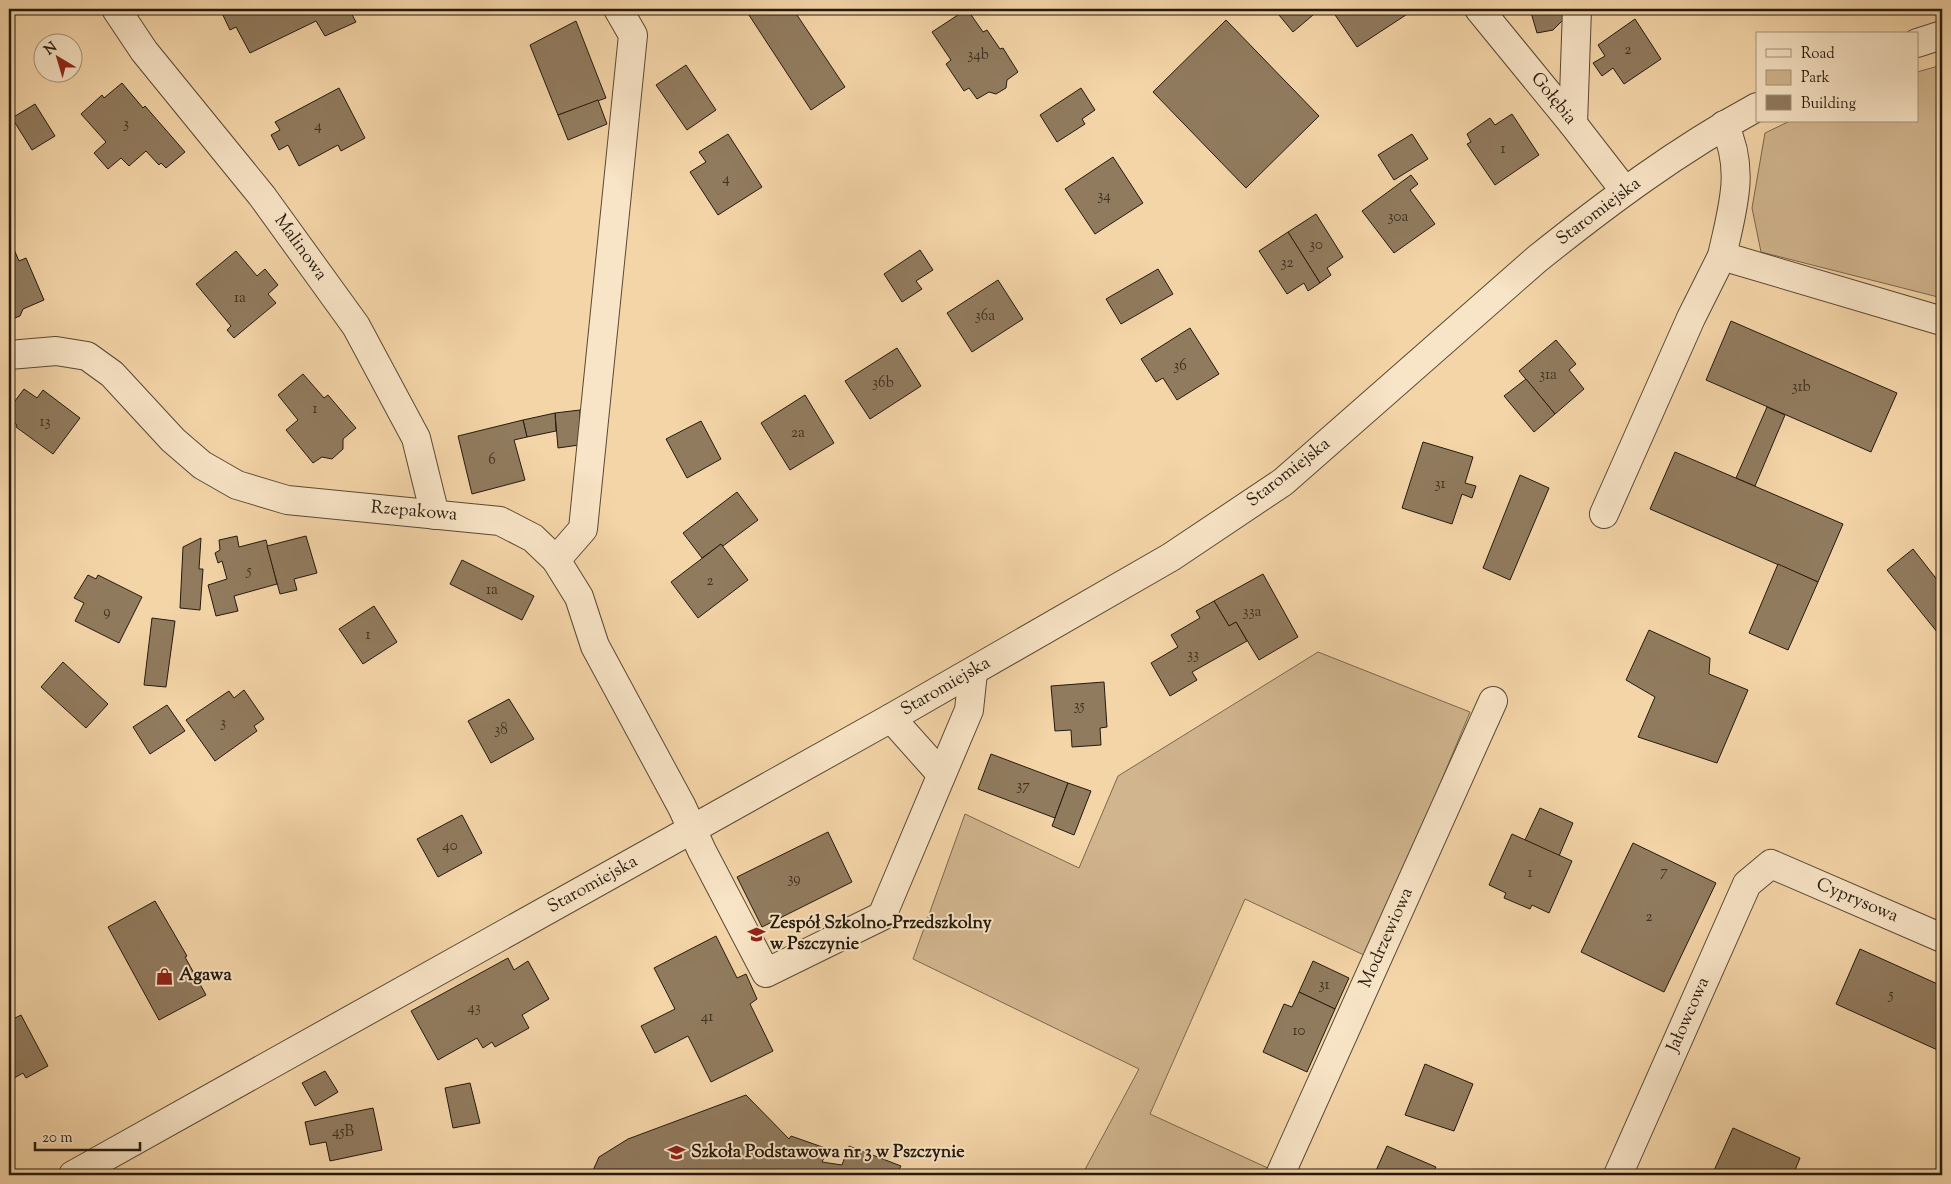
<svg xmlns="http://www.w3.org/2000/svg" width="1951" height="1184" font-family="'Sorts Mill Goudy',serif">
<rect width="100%" height="100%" fill="#f4d5a8"/>
<filter id="stains"><feTurbulence type="fractalNoise" baseFrequency=".004" numOctaves="4"/><feColorMatrix values="0 0 0 0 .2 0 0 0 0 .09 0 0 0 0 .02 0 0 0 .5 -.17"/></filter>
<radialGradient id="worn" r=".72"><stop offset=".6" stop-color="#630" stop-opacity="0"/><stop offset="1" stop-color="#630" stop-opacity=".3"/></radialGradient>
<!-- green -->
<g fill="#d1b58e" stroke="#7b684e">
<polygon points="1942,65 1942,298 1761,252 1752,208 1765,133 1790,121 1917,121 1917,72"/>
<polygon points="1318,652 1470,712 1368,957 1245,899 1150,1114 1270,1169 1267,1175 1082,1175 1139,1069 913,959 965,814 1079,868 1118,776"/>
</g>
<!-- building -->
<g fill="#917b5e" stroke="#251a0d">
<polygon points="220,9 349,9 356,22 325,36 316,21 250,53 236,27 230,30"/>
<polygon points="745,9 793,9 845,87 811,110"/>
<polygon points="967,9 983,32 987,30 1000,49 1003,48 1018,72 1007,80 1006,88 996,94 989,92 977,99 969,88 964,91 946,64 951,60 932,32"/>
<polygon points="1274,9 1320,9 1293,32"/>
<polygon points="1331,9 1415,9 1357,47"/>
<polygon points="1530,9 1565,9 1565,18 1553,30 1537,33"/>
<polygon points="1635,19 1661,59 1624,84 1613,68 1602,76 1593,63 1605,56 1598,45"/>
<polygon points="1226,20 1319,116 1246,188 1153,92"/>
<polygon points="576,21 606,98 558,115 530,45"/>
<polygon points="686,65 716,110 687,130 656,85"/>
<polygon points="122,83 143,108 145,106 185,152 166,168 161,163 159,165 146,151 129,166 121,158 108,169 94,153 106,142 81,114 102,95 104,98"/>
<polygon points="339,88 365,138 341,151 338,145 299,166 288,145 279,150 271,135 280,130 275,122"/>
<polygon points="1081,88 1095,110 1082,119 1085,124 1057,142 1040,115"/>
<polygon points="598,100 607,124 568,140 558,115"/>
<polygon points="35,104 55,136 32,150 12,118"/>
<polygon points="1512,114 1539,155 1495,185 1467,144 1471,142 1467,134 1490,118 1495,125"/>
<polygon points="728,134 762,187 718,215 690,172 706,162 699,152"/>
<polygon points="1412,134 1428,159 1394,180 1378,155"/>
<polygon points="1113,157 1143,203 1095,234 1065,189"/>
<polygon points="1411,175 1418,184 1410,190 1435,224 1394,253 1362,211"/>
<polygon points="1316,214 1343,257 1327,268 1331,275 1320,283 1288,232"/>
<polygon points="1288,232 1320,283 1308,291 1304,283 1287,294 1259,251"/>
<polygon points="9,238 19,261 26,258 44,300 23,309 20,316 12,319 9,318"/>
<polygon points="920,250 933,270 916,281 922,289 902,302 884,274"/>
<polygon points="236,251 257,276 265,269 278,285 268,294 276,303 234,338 227,330 231,326 196,284"/>
<polygon points="1158,269 1173,294 1121,324 1106,299"/>
<polygon points="998,280 1023,319 972,352 947,313"/>
<polygon points="1731,321 1897,393 1871,452 1706,380"/>
<polygon points="1190,328 1219,374 1177,400 1163,378 1156,382 1141,359"/>
<polygon points="1556,340 1576,364 1569,370 1584,389 1555,414 1519,371"/>
<polygon points="897,348 921,386 870,419 845,381"/>
<polygon points="303,374 324,398 328,395 356,428 343,439 343,449 332,459 322,457 313,463 286,430 298,420 278,395"/>
<polygon points="1526,379 1555,414 1534,432 1504,396"/>
<polygon points="24,389 37,398 43,390 80,418 53,454 16,427 17,425 9,419 9,409"/>
<polygon points="805,395 834,443 790,470 761,423"/>
<polygon points="1767,407 1785,415 1755,486 1736,478"/>
<polygon points="580,410 579,445 558,448 555,413"/>
<polygon points="555,413 556,431 527,437 523,420"/>
<polygon points="523,420 527,437 514,440 525,480 472,494 458,436"/>
<polygon points="701,421 721,459 687,478 666,439"/>
<polygon points="1423,442 1473,457 1465,483 1476,486 1472,498 1462,494 1452,524 1402,508"/>
<polygon points="1675,452 1843,524 1818,582 1650,509"/>
<polygon points="1520,475 1549,488 1510,580 1483,568"/>
<polygon points="737,492 758,520 723,546 721,544 702,558 683,533"/>
<polygon points="237,536 239,547 266,540 277,584 234,596 238,611 216,616 208,585 227,579 222,561 218,563 215,553 220,550 219,540"/>
<polygon points="306,536 317,573 294,579 297,590 280,594 267,546"/>
<polygon points="201,538 199,569 203,569 200,610 180,608 183,547"/>
<polygon points="721,544 748,580 698,618 671,582"/>
<polygon points="1913,549 1942,586 1942,638 1887,570"/>
<polygon points="462,560 534,596 522,620 450,584"/>
<polygon points="1778,564 1818,582 1788,650 1749,633"/>
<polygon points="1263,574 1298,637 1259,660 1236,622 1229,626 1214,601"/>
<polygon points="88,575 96,579 98,575 142,597 119,643 75,621 84,603 74,598"/>
<polygon points="1214,601 1229,626 1236,622 1247,641 1192,672 1197,680 1170,696 1151,663 1178,647 1171,635 1200,618 1196,611"/>
<polygon points="374,606 397,642 363,664 339,629"/>
<polygon points="152,618 175,621 166,687 144,685"/>
<polygon points="1649,630 1710,658 1709,674 1748,690 1717,763 1638,737 1655,697 1626,680"/>
<polygon points="63,662 108,704 86,728 41,687"/>
<polygon points="1104,682 1107,727 1100,728 1101,745 1072,747 1071,730 1055,731 1051,686"/>
<polygon points="244,690 264,719 254,726 257,731 215,761 186,720 229,691 234,698"/>
<polygon points="509,699 534,739 491,763 468,721"/>
<polygon points="167,705 185,731 150,754 133,727"/>
<polygon points="991,754 1068,783 1055,818 978,789"/>
<polygon points="1068,783 1091,791 1074,835 1052,826"/>
<polygon points="1540,808 1573,823 1559,856 1525,840"/>
<polygon points="462,815 482,853 438,877 417,839"/>
<polygon points="828,832 852,882 762,927 737,877"/>
<polygon points="1512,834 1572,861 1549,913 1532,905 1530,909 1504,898 1506,893 1489,885"/>
<polygon points="1633,843 1716,883 1664,992 1581,952"/>
<polygon points="155,901 187,956 185,957 206,995 159,1020 108,927"/>
<polygon points="716,936 737,978 746,974 757,999 750,1004 773,1051 711,1082 688,1036 655,1053 641,1026 675,1009 654,968"/>
<polygon points="1860,949 1942,986 1942,1052 1836,1004"/>
<polygon points="508,958 514,970 528,961 549,999 522,1015 529,1028 495,1047 492,1042 483,1048 477,1038 438,1060 411,1011"/>
<polygon points="1313,961 1349,978 1335,1009 1299,992"/>
<polygon points="1299,992 1335,1009 1307,1072 1263,1052 1284,1004 1292,1007"/>
<polygon points="21,1015 48,1066 26,1078 23,1073 9,1081 9,1021"/>
<polygon points="1425,1064 1473,1084 1454,1131 1405,1115"/>
<polygon points="325,1071 338,1092 315,1106 302,1083"/>
<polygon points="470,1083 480,1123 453,1128 445,1088"/>
<polygon points="746,1095 789,1139 791,1136 828,1149 822,1162 842,1165 849,1146 901,1166 896,1175 591,1175 599,1157 628,1139"/>
<polygon points="373,1108 382,1150 330,1161 326,1142 310,1145 305,1122"/>
<polygon points="1733,1128 1800,1158 1793,1175 1712,1175"/>
<polygon points="1387,1146 1436,1167 1432,1175 1374,1175"/>
<polygon points="363,1172 364,1175 349,1175"/>
</g>
<g fill="none" stroke-linecap="round" stroke-linejoin="round">
<defs>
<g id="minor">
<polyline points="116,9 144,51 262,196 356,326 416,438 435,515"/>
<polyline points="1479,9 1573,124 1625,191"/>
<polyline points="1917,43 1942,35"/>
<polyline points="1573,124 1577,9"/>
<path d="M1724,125C1746,170 1732,210 1722,256L1942,321"/>
<polyline points="9,355 56,351 87,356 112,374 173,440 202,465 237,485 287,500 500,521 533,538 556,560 579,597 595,646 682,807 702,851 766,973 882,916 969,710 973,672"/>
<polyline points="1604,514 1691,318 1722,256"/>
<polyline points="556,560 583,529 633,35 618,9"/>
<polyline points="891,718 941,774"/>
<path d="M73,1175L891,718L1171,557L1283,482L1537,259C1607,203 1678,150 1757,107"/>
<polyline points="1280,1175 1493,701"/>
<polyline points="1618,1175 1747,884 1771,864 1942,938"/>
</g>
</defs>
<!-- minor casing -->
<use href="#minor" stroke="#594934" stroke-width="30"/>
<!-- minor -->
<use href="#minor" stroke="#f8e4c6" stroke-width="28"/>
</g>
<!-- icons -->
<defs>
<symbol id="school-bare" viewBox="-9 -9 18 18"><path d="M0-5L7-2L0 1L-7-2ZM-4 1L0 2.5L4 1V4Q0 6-4 4Z" fill="#8f2418" stroke="#f8e4c6" stroke-width="2.5" paint-order="stroke"/></symbol>
<symbol id="shop-bare" viewBox="-9 -9 18 18"><path d="M-5-2.5h2.3a2.7 3.5 0 0 1 5.4 0H5L5.5 6h-11ZM-1.5-2.5h3a1.5 2.3 0 0 0-3 0Z" fill="#8f2418" stroke="#f8e4c6" stroke-width="2.5" paint-order="stroke"/></symbol>
</defs>
<g fill-rule="evenodd">
<use href="#school-bare" x="744" y="922" width="25" height="25"/>
<use href="#shop-bare" x="152" y="964" width="25" height="25"/>
<use href="#school-bare" x="664" y="1140" width="25" height="25"/>
</g>
<g text-anchor="middle" dominant-baseline="central" stroke-width="4" stroke-linejoin="round" paint-order="stroke">
<!-- number labels -->
<g font-size="15" fill="#403221">
<text x="1628" y="50">2</text>
<text x="978" y="55">34b</text>
<text x="126" y="124">3</text>
<text x="318" y="126">4</text>
<text x="1503" y="149">1</text>
<text x="726" y="179">4</text>
<text x="1104" y="196">34</text>
<text x="1398" y="217">30a</text>
<text x="1316" y="245">30</text>
<text x="1287" y="263">32</text>
<text x="240" y="298">1a</text>
<text x="985" y="316">36a</text>
<text x="1180" y="366">36</text>
<text x="1548" y="375">31a</text>
<text x="883" y="383">36b</text>
<text x="1801" y="387">31b</text>
<text x="315" y="409">1</text>
<text x="45" y="422">13</text>
<text x="798" y="433">2a</text>
<text x="492" y="460">6</text>
<text x="1440" y="484">31</text>
<text x="249" y="571">5</text>
<text x="710" y="581">2</text>
<text x="492" y="590">1a</text>
<text x="107" y="612">9</text>
<text x="1252" y="612">33a</text>
<text x="368" y="635">1</text>
<text x="1193" y="655">33</text>
<text x="1079" y="706">35</text>
<text x="223" y="723">3</text>
<text x="501" y="730">38</text>
<text x="1023" y="786">37</text>
<text x="450" y="846">40</text>
<text x="1664" y="872">7</text>
<text x="1530" y="873">1</text>
<text x="794" y="879">39</text>
<text x="1649" y="917">2</text>
<text x="1324" y="985">31</text>
<text x="1891" y="995">5</text>
<text x="474" y="1008">43</text>
<text x="707" y="1017">41</text>
<text x="1299" y="1031">10</text>
<text x="343" y="1132">45B</text>
</g>
<!-- street labels -->
<g font-size="18" fill="#251a0d" stroke="#f8e4c6">
<text transform="translate(1553 99) rotate(51)">Gołębia</text>
<text transform="translate(1599 212) rotate(-37)">Staromiejska</text>
<text transform="translate(300 248) rotate(54)">Malinowa</text>
<text transform="translate(1289 473) rotate(-38)">Staromiejska</text>
<text transform="translate(414 512) rotate(5)">Rzepakowa</text>
<text transform="translate(946 687) rotate(-30)">Staromiejska</text>
<text transform="translate(593 885) rotate(-29)">Staromiejska</text>
<text transform="translate(1857 901) rotate(23)">Cyprysowa</text>
<text transform="translate(1387 938) rotate(-66)">Modrzewiowa</text>
<text transform="translate(1689 1015) rotate(-66)">Jałowcowa</text>
</g>
<!-- poi labels -->
<g font-size="18" font-weight="bold" fill="#251a0d" stroke="#f8e4c6" text-anchor="start">
<text x="770" y="924">Zespół Szkolno-Przedszkolny<tspan x="770" dy="21">w Pszczynie</tspan></text>
<text x="179" y="976">Agawa</text>
<text x="691" y="1153">Szkoła Podstawowa nr 3 w Pszczynie</text>
</g>
</g>
<!-- margin -->
<rect width="1951" height="1184" fill="none" stroke="#f4d5a8" stroke-width="30"/>
<rect x="10" y="10" width="1931" height="1164" fill="none" stroke="#251a0d" stroke-width="2.5"/>
<rect x="15" y="15" width="1921" height="1154" fill="none" stroke="#251a0d"/>
<!-- legend -->
<rect x="1756" y="32" width="162" height="90" fill="#f8e4c6" stroke="#a4937c"/>
<rect x="1766" y="49" width="25" height="8" fill="#f8e4c6" stroke="#a4937c"/>
<text x="1801" y="58" font-size="15" fill="#251a0d">Road</text>
<rect x="1766" y="70" width="25" height="15" fill="#d1b58e" stroke="#a4937c"/>
<text x="1801" y="82" font-size="15" fill="#251a0d">Park</text>
<rect x="1766" y="95" width="25" height="15" fill="#917b5e" stroke="#a4937c"/>
<text x="1801" y="108" font-size="15" fill="#251a0d">Building</text>
<!-- north arrow -->
<g transform="translate(58 58) rotate(322)"><circle r="24" fill="#f8e4c6" stroke="#a4937c"/>
<path d="M0-4L9 19L0 12L-9 19Z" fill="#8f2418"/>
<text y="-8" font-size="14" font-weight="bold" text-anchor="middle" fill="#251a0d">N</text>
</g>
<!-- scale -->
<path d="M35 1142v8h105v-8" fill="none" stroke="#251a0d" stroke-width="2.5"/>
<text x="42" y="1142" font-size="15" fill="#251a0d" stroke="#f8e4c6" stroke-width="4" paint-order="stroke">20 m</text>
<rect width="100%" height="100%" filter="url(#stains)"/>
<rect width="100%" height="100%" fill="url(#worn)"/>
</svg>
